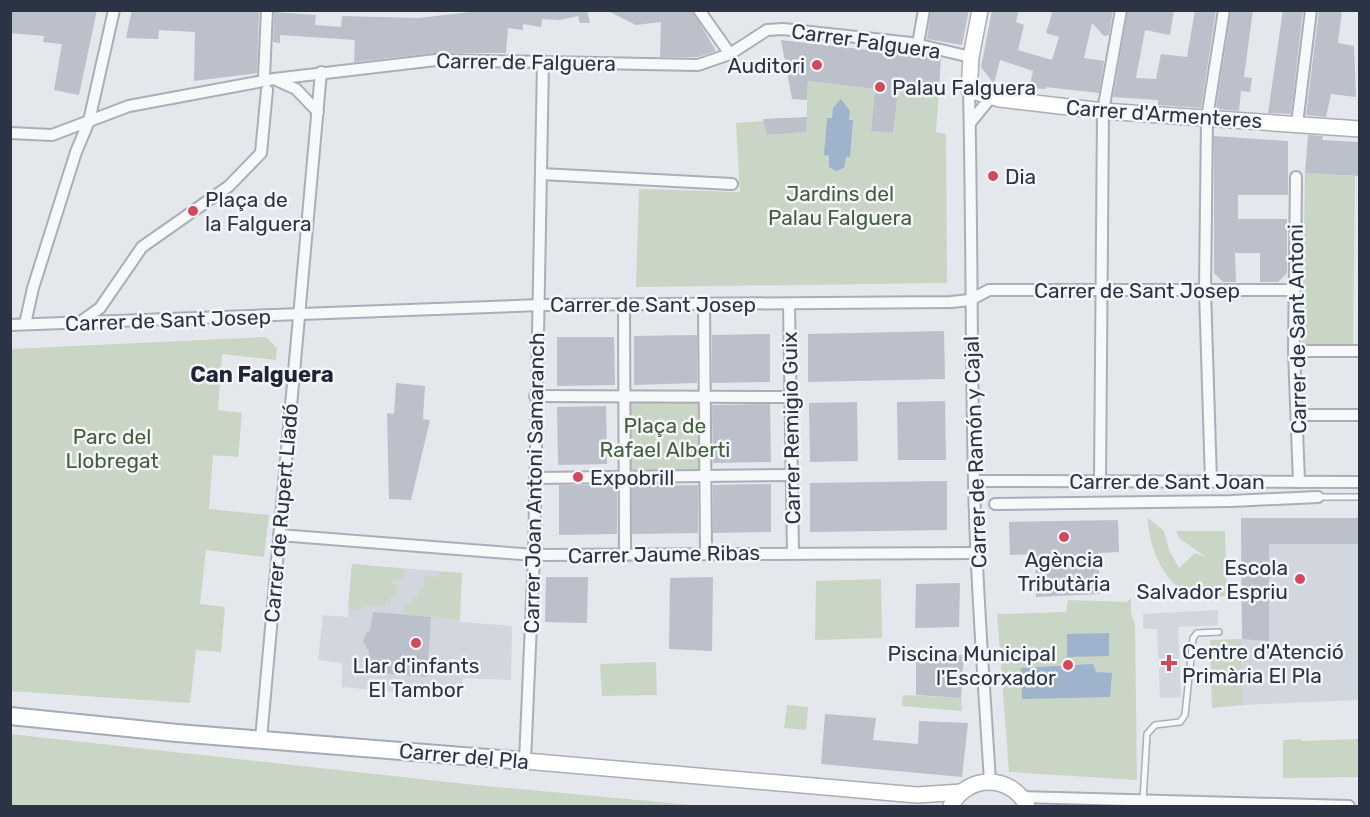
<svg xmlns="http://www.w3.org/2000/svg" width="1370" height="817" font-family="Rubik,sans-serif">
<rect width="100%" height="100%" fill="#e4e7ec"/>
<!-- built -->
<g fill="#d2d6de">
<polygon points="1241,518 1359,518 1359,700 1243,705"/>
<polygon points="352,564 462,573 460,622 512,626 511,680 463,678 461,698 342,687 342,663 318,660 323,615 348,617"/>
<polygon points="1218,610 1218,625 1178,627 1181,697 1160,698 1157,629 1143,629 1143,614"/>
</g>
<!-- green -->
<g fill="#c9d6c5">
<polygon points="808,81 875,89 871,131 893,133 899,84 939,89 936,132 946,134 947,283 636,287 639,189 740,192 736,123 764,121 767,135 806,132"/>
<polygon points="1305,173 1355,176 1353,345 1302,344"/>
<polygon points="266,337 277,348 276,360 222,354 218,410 242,413 238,457 213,455 209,509 269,515 264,557 206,550 200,604 225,607 221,652 196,650 190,703 11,691 11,349"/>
<polygon points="630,402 698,402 699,472 631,472"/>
<path d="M1148,518L1164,531L1169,550L1179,568L1195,553L1207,558L1179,538L1176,531H1225L1227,596C1217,596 1203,599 1194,596C1164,586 1148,546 1148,518Z"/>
<polygon points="352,564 405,569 403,580 393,579 392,584 397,585 396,597 391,596 390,602 386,601 385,607 362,605 361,611 348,609"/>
<polygon points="439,572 462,573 459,619 403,614 405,603 412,604 413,598 418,598 419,587 423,587 425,576 438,577"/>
<polygon points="881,579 882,638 815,640 816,581"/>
<polygon points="1131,598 1131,613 1135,625 1137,780 1009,772 997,614 1066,612 1068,600 1127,602"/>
<polygon points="1242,639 1243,705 1212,708 1210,640"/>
<polygon points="656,662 657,695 602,696 600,664"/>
<polygon points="903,695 961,698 962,711 902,706"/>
<polygon points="787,705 808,707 806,730 784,728"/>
<polygon points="10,734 475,785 703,806 11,806"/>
<polygon points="1301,739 1301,741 1359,739 1359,777 1283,778 1283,740"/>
</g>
<!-- water -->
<g fill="#9fb4cc">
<polygon points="841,99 850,111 849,120 853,120 850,157 846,157 844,168 836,171 829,167 829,156 824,155 827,118 832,118 833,108"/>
<polygon points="1109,633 1109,656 1067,657 1067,634"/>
<polygon points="1093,664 1096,672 1112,673 1110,697 1022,699 1021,668"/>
</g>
<!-- building -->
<g fill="#bbc0ca">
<polygon points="10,10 97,10 79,95 54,90 62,44 43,42 44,36 10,33"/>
<polygon points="132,10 259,11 257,73 194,81 195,32 159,30 158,39 126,38"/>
<polygon points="488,10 587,10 590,23 580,23 578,16 560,20 542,19 541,27 523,24 523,30 508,28 506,53 435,53 354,62 355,40 280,35 280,43 273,42 274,12 316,15 315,25 341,27 342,16 419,18"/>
<polygon points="606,10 692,10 716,51 698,57 660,57 661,22 636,25"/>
<polygon points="931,10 969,10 962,45 927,39"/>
<polygon points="992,10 1019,10 1016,22 1024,25 1018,50 1052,60 1059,37 1046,33 1053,10 1113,10 1109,35 1104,36 1092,23 1084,58 1104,61 1099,93 1046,87 1045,89 1029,88 1033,71 1000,60 994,84 981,67"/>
<polygon points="1128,10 1174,10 1170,35 1145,30 1136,78 1156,79 1161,54 1187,57 1195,10 1216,10 1201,108 1158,105 1158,100 1113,97"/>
<polygon points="1231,10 1253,10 1244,77 1252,78 1250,92 1241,91 1239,111 1216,109"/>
<polygon points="1283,10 1303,10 1291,114 1268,113"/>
<polygon points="1319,10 1342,10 1338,43 1354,46 1356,97 1331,94 1326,117 1306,115"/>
<polygon points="781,40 921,56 922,53 941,58 939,88 899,84 893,133 871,131 875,89 808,81 807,100 792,99"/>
<polygon points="807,117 806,132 767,135 763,119"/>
<polygon points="1308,135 1323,136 1322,140 1359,142 1359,176 1305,173"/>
<polygon points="1214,136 1288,141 1288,195 1238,195 1238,219 1287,219 1287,273 1278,282 1260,282 1260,253 1235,253 1236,282 1223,282 1214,273"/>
<polygon points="944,331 945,379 808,382 808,334"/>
<polygon points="770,334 770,382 712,383 712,335"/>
<polygon points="697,335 697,383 634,385 634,336"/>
<polygon points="557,337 614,337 615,385 557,386"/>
<polygon points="396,383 425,386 423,419 430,420 411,500 389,499 387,413 394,414"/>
<polygon points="945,401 946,460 898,460 897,402"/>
<polygon points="857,402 858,461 810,462 809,403"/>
<polygon points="770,404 771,462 713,463 712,405"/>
<polygon points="606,406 607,464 558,465 557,407"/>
<polygon points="947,481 947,530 810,532 810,483"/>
<polygon points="771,484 771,532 713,533 713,485"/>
<polygon points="559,485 617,485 617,534 559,535"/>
<polygon points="698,485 698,533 632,534 632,486"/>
<polygon points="1241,518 1359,518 1359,544 1269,544 1269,641 1242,639"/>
<polygon points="1118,520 1119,552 1098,553 1100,594 1036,597 1035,554 1010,555 1009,522"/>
<polygon points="546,577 588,577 587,623 545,622"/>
<polygon points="713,577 712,651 669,649 670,578"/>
<polygon points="960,583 959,627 915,628 916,584"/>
<polygon points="373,612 431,617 427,677 366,672 369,651 363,642 366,633 370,631"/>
<polygon points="916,655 964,655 961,698 916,695"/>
<polygon points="825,714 876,718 873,740 918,744 919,721 968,723 962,777 821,764"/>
</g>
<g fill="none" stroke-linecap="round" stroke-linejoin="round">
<defs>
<g id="lane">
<polyline points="1318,497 1360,497"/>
<polyline points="1143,800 1147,734 1155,725 1180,722 1185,715 1193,638 1197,633 1219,632"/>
</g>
<g id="street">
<polyline points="699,10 730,54"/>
<polyline points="918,44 924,10"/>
<polyline points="264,77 267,10"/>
<polyline points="274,79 436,60 698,65 730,54 767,30 783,29 911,43 971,57"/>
<path d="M969,90C972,221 971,351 974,482C976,582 984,682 990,782"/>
<polyline points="970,123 991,97"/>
<polyline points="1297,124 1311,10"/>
<polyline points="10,133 52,135 129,106 274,79 296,89 318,112"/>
<polyline points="541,174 732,184"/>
<polyline points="1296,177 1294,351 1299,482"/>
<polyline points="704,304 706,554"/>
<polyline points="789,304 793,553"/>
<polyline points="624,306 625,555"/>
<polyline points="79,323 100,308 142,247 229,186 261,153 267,90"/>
<polyline points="25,324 33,288 76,152 89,121 114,10"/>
<polyline points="10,325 540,305 951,302 970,300 989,290 1294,290"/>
<polyline points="1294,351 1360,351"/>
<polyline points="535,396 791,397"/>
<polyline points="1297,415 1360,415"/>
<polyline points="535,478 792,475"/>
<polyline points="974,481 1360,482"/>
<polyline points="1100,481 1103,111 1121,10"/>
<polyline points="1211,481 1205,291 1207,118 1224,10"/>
<polyline points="995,504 1231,501 1318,497"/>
<polyline points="279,535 534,555 978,553"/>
<polyline points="261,739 321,72"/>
<polyline points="525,761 534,555 543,61"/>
<polyline points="1021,797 1349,806"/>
</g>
<g id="secondary">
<polyline points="980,10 971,57 969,90 1000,99 1103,111 1360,129"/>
<polyline points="525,761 917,795 962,792"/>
<path d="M951,806C967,774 1011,774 1027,806"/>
</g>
<polyline id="primary" points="10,716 177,733 525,761"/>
</defs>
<!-- lane casing -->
<use href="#lane" stroke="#a9aeb7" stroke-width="8"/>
<!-- street casing -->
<use href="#street" stroke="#a9aeb7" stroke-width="14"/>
<!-- secondary casing -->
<use href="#secondary" stroke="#a9aeb7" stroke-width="18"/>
<!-- primary casing -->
<use href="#primary" stroke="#a3abb8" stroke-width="20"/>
<!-- lane -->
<use href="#lane" stroke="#f7f8fa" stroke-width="5"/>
<!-- street -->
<use href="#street" stroke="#f7f8fa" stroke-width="10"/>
<!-- secondary -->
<use href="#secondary" stroke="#fff" stroke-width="15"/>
<!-- primary -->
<use href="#primary" stroke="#fff" stroke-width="16"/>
</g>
<!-- markers -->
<g fill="#d1495b" stroke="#f4f6f9" stroke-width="2">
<circle cx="817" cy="65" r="6"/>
<circle cx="880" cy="87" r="6"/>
<circle cx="993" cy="176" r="6"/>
<circle cx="193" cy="211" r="6"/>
<circle cx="578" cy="477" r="6"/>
<circle cx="1064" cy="537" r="6"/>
<circle cx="1300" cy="579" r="6"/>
<circle cx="416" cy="643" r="6"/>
<path d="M1166 654h6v6h6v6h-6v6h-6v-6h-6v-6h6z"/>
<circle cx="1068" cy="665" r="6"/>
</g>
<g text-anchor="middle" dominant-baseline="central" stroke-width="5" stroke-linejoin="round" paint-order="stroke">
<!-- street labels -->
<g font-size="21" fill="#2b3445" stroke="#f4f6f9">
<text transform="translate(866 41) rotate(8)">Carrer Falguera</text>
<text transform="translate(526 62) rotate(1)">Carrer de Falguera</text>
<text transform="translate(1164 114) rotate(4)">Carrer d'Armenteres</text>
<text x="1137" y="290">Carrer de Sant Josep</text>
<text x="653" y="304">Carrer de Sant Josep</text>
<text transform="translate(168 320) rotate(-2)">Carrer de Sant Josep</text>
<text transform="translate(1297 329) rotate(-91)">Carrer de Sant Antoni</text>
<text transform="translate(791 428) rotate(-91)">Carrer Remigio Guix</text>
<text transform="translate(975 452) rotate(-92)">Carrer de Ramón y Cajal</text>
<text x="1167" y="481">Carrer de Sant Joan</text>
<text transform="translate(534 483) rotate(-89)">Carrer Joan Antoni Samaranch</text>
<text transform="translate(281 513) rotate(-85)">Carrer de Rupert Lladó</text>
<text transform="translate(664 554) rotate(-1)">Carrer Jaume Ribas</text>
<text transform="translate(464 756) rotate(5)">Carrer del Pla</text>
</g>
<!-- poi labels -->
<g font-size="21" fill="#2b3445" stroke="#f4f6f9" text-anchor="start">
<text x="805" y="65" text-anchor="end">Auditori</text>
<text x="892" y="87">Palau Falguera</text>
<text x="1005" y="176">Dia</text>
<text x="205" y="199">Plaça de<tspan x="205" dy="24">la Falguera</tspan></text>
<text x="590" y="477">Expobrill</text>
<text x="1064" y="559" text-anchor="middle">Agència<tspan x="1064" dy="24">Tributària</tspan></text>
<text x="1288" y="567" text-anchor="end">Escola<tspan x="1288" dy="24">Salvador Espriu</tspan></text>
<text x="1182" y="651">Centre d'Atenció<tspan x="1182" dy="24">Primària El Pla</tspan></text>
<text x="1056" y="653" text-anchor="end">Piscina Municipal<tspan x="1056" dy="24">l'Escorxador</tspan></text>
<text x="416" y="665" text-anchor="middle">Llar d'infants<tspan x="416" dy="24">El Tambor</tspan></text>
</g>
<!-- park labels -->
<g font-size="21" fill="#3f6138" stroke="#f4f6f9">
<text x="840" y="193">Jardins del<tspan x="840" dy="24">Palau Falguera</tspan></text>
<text x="665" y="425">Plaça de<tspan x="665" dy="24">Rafael Alberti</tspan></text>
<text x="112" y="436">Parc del<tspan x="112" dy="24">Llobregat</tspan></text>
</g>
<!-- neighbourhood labels -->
<g font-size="22" font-weight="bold" fill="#1d2536" stroke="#f4f6f9">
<text x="262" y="374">Can Falguera</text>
</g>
</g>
<!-- border -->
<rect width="1370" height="817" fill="none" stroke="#2b3445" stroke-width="24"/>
</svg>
